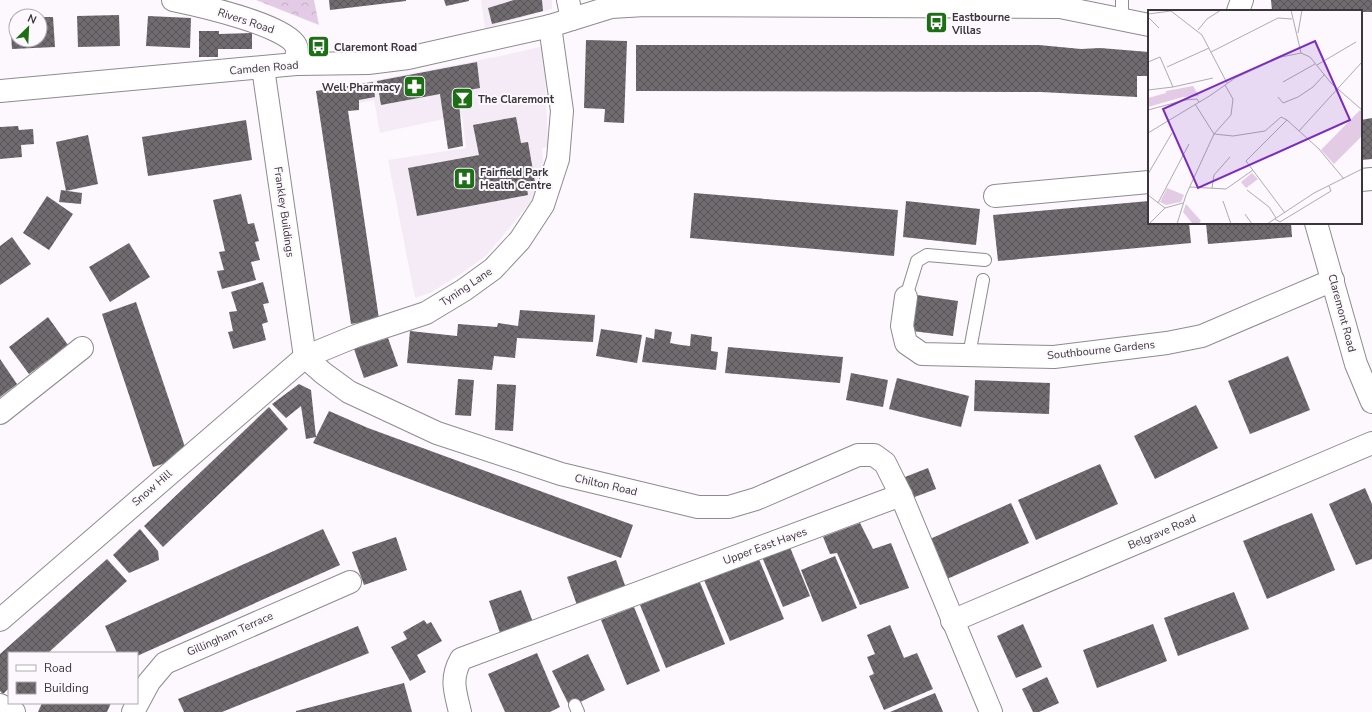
<svg xmlns="http://www.w3.org/2000/svg" width="1372" height="712" font-family="'Nunito Sans',sans-serif">
<defs>
<pattern id="forest-crowns" width="20" height="18" patternUnits="userSpaceOnUse"><rect width="20" height="18" fill="#e3cbe6"/><path d="M2 6a3 3 0 1 1 6 0M12 15a3 3 0 1 1 6 0" fill="none" stroke="#c4afc6"/></pattern>
<pattern id="building-cross-hatch" width="8" height="8" patternUnits="userSpaceOnUse"><rect width="8" height="8" fill="#6f6b6f"/><path d="M0 0l8 8M0 8l8-8" fill="none" stroke="#585458"/></pattern>
</defs>
<rect width="100%" height="100%" fill="#fcf8fd"/>
<!-- built -->
<g fill="#f5ebf6">
<polygon points="481,0 552,0 552,9 485,28"/>
<polygon points="544,46 548,147 542,148 544,169 536,170 540,185 529,204 487,255 462,273 430,293 415,298 388,160 466,148 462,115 471,113 380,133 374,100 359,103 356,84 501,56"/>
</g>
<!-- forest -->
<polygon fill="url(#forest-crowns)" points="256,0 314,0 319,25"/>
<!-- building -->
<g fill="url(#building-cross-hatch)">
<polygon points="329,0 406,0 406,1 330,10"/>
<polygon points="444,0 469,0 469,1 446,6"/>
<polygon points="514,0 542,0 543,11 492,24 488,8"/>
<polygon points="1271,0 1372,0 1372,12 1272,11"/>
<polygon points="119,15 120,46 78,47 77,16"/>
<polygon points="148,16 191,18 190,48 146,46"/>
<polygon points="40,17 53,17 55,47 12,49 10,19 16,19 16,40 40,40"/>
<polygon points="199,31 219,31 219,34 252,33 252,49 218,49 218,57 199,57"/>
<polygon points="586,40 627,41 624,123 604,122 605,109 584,108"/>
<polygon points="636,45 1039,45 1081,49 1100,48 1149,52 1149,76 1137,76 1137,97 1041,92 636,91"/>
<polygon points="477,62 480,88 458,92 463,146 448,149 440,94 381,105 377,81"/>
<polygon points="373,82 375,97 359,100 359,110 348,111 379,319 351,324 316,91"/>
<polygon points="516,117 521,143 528,142 535,182 526,183 528,195 417,216 408,168 479,155 473,125"/>
<polygon points="1372,118 1372,159 1361,160 1361,120"/>
<polygon points="246,120 252,160 148,176 142,137"/>
<polygon points="18,126 19,130 33,129 34,144 21,145 22,157 0,159 0,127"/>
<polygon points="88,135 98,184 66,191 56,142"/>
<polygon points="61,190 82,193 81,204 59,202"/>
<polygon points="694,193 898,210 894,256 690,238"/>
<polygon points="241,194 248,224 254,223 259,241 255,242 260,260 251,262 256,280 222,289 217,271 224,270 219,252 225,251 213,200"/>
<polygon points="47,196 73,214 49,250 23,233"/>
<polygon points="906,201 980,209 976,245 903,237"/>
<polygon points="1149,201 1149,223 1189,223 1191,243 998,261 993,215"/>
<polygon points="1206,223 1291,223 1292,237 1208,244"/>
<polygon points="12,237 31,264 0,285 0,246"/>
<polygon points="129,243 150,277 110,302 89,267"/>
<polygon points="263,282 269,303 263,304 268,322 262,324 266,340 233,349 228,332 233,331 229,312 237,311 231,292"/>
<polygon points="917,295 958,301 953,336 912,331"/>
<polygon points="136,302 188,456 153,467 102,314"/>
<polygon points="520,310 595,315 593,342 517,338 515,358 494,356 492,370 407,363 410,331 457,336 458,324 497,327 498,323 518,326"/>
<polygon points="48,317 68,345 29,374 9,347"/>
<polygon points="601,329 642,335 637,363 596,356"/>
<polygon points="655,329 672,332 670,343 681,345 690,346 691,334 712,337 711,351 718,352 716,370 642,362 646,337 654,339"/>
<polygon points="388,338 398,366 364,378 354,349"/>
<polygon points="728,347 843,357 840,383 725,373"/>
<polygon points="1288,356 1310,410 1250,434 1228,381"/>
<polygon points="0,359 17,384 0,397"/>
<polygon points="851,373 888,380 883,407 846,400"/>
<polygon points="897,378 969,396 961,427 889,409"/>
<polygon points="458,379 474,380 471,416 455,415"/>
<polygon points="975,380 1050,383 1049,414 974,411"/>
<polygon points="299,384 311,390 316,437 306,439 301,406 286,418 272,404"/>
<polygon points="497,384 516,385 513,431 495,430"/>
<polygon points="1196,405 1218,448 1155,479 1134,436"/>
<polygon points="269,407 288,429 163,547 144,526"/>
<polygon points="329,411 368,428 633,525 621,558 313,443"/>
<polygon points="1100,464 1118,504 1036,540 1018,500"/>
<polygon points="928,468 936,489 912,498 905,477"/>
<polygon points="1365,488 1372,504 1372,559 1356,565 1329,504"/>
<polygon points="1011,503 1029,543 947,579 930,539"/>
<polygon points="1312,513 1335,570 1267,599 1243,541"/>
<polygon points="860,523 873,549 891,543 909,588 860,605 837,553 830,554 823,537"/>
<polygon points="140,529 158,551 159,560 129,573 113,555"/>
<polygon points="323,529 340,565 137,656 137,653 117,653 105,626"/>
<polygon points="396,537 407,570 364,585 352,552"/>
<polygon points="789,545 810,596 783,607 762,557"/>
<polygon points="835,556 857,608 822,622 801,570"/>
<polygon points="758,557 784,619 730,641 704,580"/>
<polygon points="107,559 127,581 48,653 9,653 9,688 3,694 0,691 0,654"/>
<polygon points="616,560 627,591 578,608 567,577"/>
<polygon points="699,580 725,644 666,668 640,605"/>
<polygon points="521,590 534,625 501,636 489,601"/>
<polygon points="1234,592 1249,629 1178,656 1164,618"/>
<polygon points="634,607 660,671 627,685 601,620"/>
<polygon points="424,620 427,624 431,622 442,641 417,655 426,672 410,681 391,647 407,639 403,632"/>
<polygon points="1023,624 1042,667 1016,678 997,636"/>
<polygon points="1153,624 1167,661 1097,688 1083,650"/>
<polygon points="890,625 904,658 917,653 933,689 884,710 869,676 874,674 867,657 875,654 867,635"/>
<polygon points="358,626 369,653 222,712 184,712 178,699"/>
<polygon points="537,653 560,707 550,712 505,712 488,674"/>
<polygon points="588,654 605,690 570,707 552,671"/>
<polygon points="1047,677 1059,703 1039,712 1033,712 1022,689"/>
<polygon points="404,683 412,712 296,712 296,711"/>
<polygon points="935,693 943,712 890,712"/>
<polygon points="42,703 111,703 107,712 38,712"/>
</g>
<g fill="none" stroke-linecap="round" stroke-linejoin="round">
<defs>
<g id="service">
<polyline points="1122,18 1122,0"/>
<polyline points="906,297 917,261 927,255 985,260"/>
<polyline points="969,355 983,280"/>
<polyline points="575,705 578,712"/>
</g>
<g id="minor">
<path d="M173,0C197,5 287,25 296,46C298,50 296,59 296,64"/>
<polyline points="568,0 572,19"/>
<polyline points="1238,11 1242,0"/>
<polyline points="263,68 305,357"/>
<polyline points="0,91 296,64 368,63 408,58 550,26 611,7 645,5 1060,7 1149,25"/>
<polyline points="1361,180 1372,179"/>
<polyline points="995,196 1149,182"/>
<polyline points="1316,223 1356,364 1372,402"/>
<polyline points="906,297 902,326 906,343 922,354 1054,357 1167,343 1202,336 1333,280"/>
<polyline points="305,357 323,373 349,392 437,433 561,474 698,507 729,507 756,499 858,455 874,455 885,463 901,495"/>
<polyline points="0,413 82,348"/>
<polyline points="0,620 305,357 356,336 426,313 464,290 493,269 520,240 543,205 558,159 562,111 550,26"/>
<polyline points="952,621 1372,443"/>
<polyline points="0,705 14,712"/>
<polyline points="133,712 149,682 165,663 350,582"/>
<path d="M460,712C455,691 450,679 461,659L901,495L991,712"/>
</g>
</defs>
<!-- service casing -->
<use href="#service" stroke="#8e8b8f" stroke-width="14"/>
<!-- minor casing -->
<use href="#minor" stroke="#8e8b8f" stroke-width="24"/>
<!-- service -->
<use href="#service" stroke="#fff" stroke-width="12"/>
<!-- minor -->
<use href="#minor" stroke="#fff" stroke-width="22"/>
</g>
<!-- icons -->
<defs>
<symbol id="bus-square" viewBox="-11 -11 22 22"><rect x="-9" y="-9" width="18" height="18" rx="4" fill="#1d6f16" stroke="#fcf8fd"/><path d="M-5-6H5V4H4V6H2V4H-2V6H-4V4H-5ZM-3.5-4V0h7V-4ZM-3.5 1.2v1.5H-2V1.2ZM2 1.2v1.5H3.5V1.2Z" fill="#fff"/></symbol>
<symbol id="pharmacy-square" viewBox="-11 -11 22 22"><rect x="-9" y="-9" width="18" height="18" rx="4" fill="#1d6f16" stroke="#fcf8fd"/><path d="M-2-6h4v4h4v4h-4v4h-4v-4h-4v-4h4Z" fill="#fff"/></symbol>
<symbol id="bar-square" viewBox="-11 -11 22 22"><rect x="-9" y="-9" width="18" height="18" rx="4" fill="#1d6f16" stroke="#fcf8fd"/><path d="M-6-5H6L.8 .8V4.5H3.5V6h-7V4.5H-.8V.8Z" fill="#fff"/></symbol>
<symbol id="hospital-square" viewBox="-11 -11 22 22"><rect x="-9" y="-9" width="18" height="18" rx="4" fill="#1d6f16" stroke="#fcf8fd"/><path d="M-5-5h3v3.5h4V-5h3V5h-3V1.5h-4V5h-3Z" fill="#fff"/></symbol>
</defs>
<g fill-rule="evenodd">
<use href="#bus-square" x="924" y="10" width="25" height="25"/>
<use href="#bus-square" x="306" y="34" width="25" height="25"/>
<use href="#pharmacy-square" x="402" y="74" width="25" height="25"/>
<use href="#bar-square" x="450" y="86" width="25" height="25"/>
<use href="#hospital-square" x="452" y="166" width="25" height="25"/>
</g>
<g text-anchor="middle" dominant-baseline="central" stroke-width="4" stroke-linejoin="round" paint-order="stroke">
<!-- poi labels -->
<g font-size="11" font-weight="bold" fill="#393739" stroke="#fcf8fd" text-anchor="start">
<text x="952" y="17">Eastbourne<tspan x="952" dy="13">Villas</tspan></text>
<text x="334" y="47">Claremont Road</text>
<text x="400" y="87" text-anchor="end">Well Pharmacy</text>
<text x="478" y="99">The Claremont</text>
<text x="480" y="172">Fairfield Park<tspan x="480" dy="13">Health Centre</tspan></text>
</g>
<!-- street labels -->
<g font-size="11" fill="#393739" stroke="#fcf8fd">
<text transform="translate(246 21) rotate(18)">Rivers Road</text>
<text transform="translate(264 68) rotate(-5)">Camden Road</text>
<text transform="translate(284 212) rotate(82)">Frankley Buildings</text>
<text transform="translate(466 287) rotate(-34)">Tyning Lane</text>
<text transform="translate(1342 313) rotate(75)">Claremont Road</text>
<text transform="translate(1101 350) rotate(-6)">Southbourne Gardens</text>
<text transform="translate(606 485) rotate(13)">Chilton Road</text>
<text transform="translate(152 488) rotate(-41)">Snow Hill</text>
<text transform="translate(1162 532) rotate(-23)">Belgrave Road</text>
<text transform="translate(765 546) rotate(-20)">Upper East Hayes</text>
<text transform="translate(230 634) rotate(-24)">Gillingham Terrace</text>
</g>
</g>
<!-- overview -->
<g transform="translate(1148 10)">
<rect width="214" height="214" fill="#fcf8fd"/>
<path d="M212,100L214,102V126L186,154L173,140Z" fill="#e3cbe6"/>
<path d="M45,76L51,86L35,87L0,97V88L18,83V81Z" fill="#e3cbe6"/>
<path d="M104,163L110,169L98,178L93,172ZM19,178L36,185L33,192L18,195L12,192ZM38,194L53,211L50,214H45L35,202Z" fill="#e3cbe6"/>
<path fill="none" stroke="#aeabaf" stroke-width="1" d="M143,0L153,43M23,1L54,25L79,73M0,4L23,1M0,7L11,18M50,20L59,9L73,0M150,23L154,0M63,42L130,8L144,9M0,52L12,47L25,77L0,80M169,55L208,32M19,57L61,38M135,72L167,54M25,77L65,68M130,87L135,93L150,87L165,77L177,64M47,94L66,124M0,100L37,90L49,89L51,92M151,121L214,52M0,123L63,85L87,68L133,47L153,43L162,47L183,73L214,100M66,124L85,126L117,121L133,107L139,110M0,164L24,123M42,177L78,179L105,160M64,178L66,165L82,147M99,180L121,197L128,208M0,185L17,198M75,191L83,214M10,193L41,134M137,203L98,151L139,110L171,139L196,169M97,204L104,214M127,209L132,212L183,181L181,176M1,214L17,198L35,193M29,214L38,185L66,124L83,105L85,89L77,75M119,214L166,183L214,159"/>
<path fill="#7b2cbf" fill-opacity="0.15" stroke="#7b2cbf" stroke-width="2" d="M167,31L202,110L50,178L15,99Z"/>
<rect width="214" height="214" fill="none" stroke="#393739" stroke-width="2"/>
</g>
<!-- legend -->
<rect x="8" y="652" width="130" height="52" fill="#fcf8fd" stroke="#aeabaf"/>
<rect x="16" y="665" width="20" height="6" fill="#ffffff" stroke="#aeabaf"/>
<text x="44" y="672" font-size="12" fill="#393739">Road</text>
<rect x="16" y="682" width="20" height="12" fill="url(#building-cross-hatch)" stroke="#aeabaf"/>
<text x="44" y="692" font-size="12" fill="#393739">Building</text>
<!-- north arrow -->
<g transform="translate(28 28) rotate(24)"><circle r="19" fill="#fcf8fd" stroke="#aeabaf"/>
<path d="M0-3L7 15L0 10L-7 15Z" fill="#1d6f16"/>
<text y="-6" font-size="11" font-weight="bold" text-anchor="middle" fill="#393739">N</text>
</g>
</svg>
